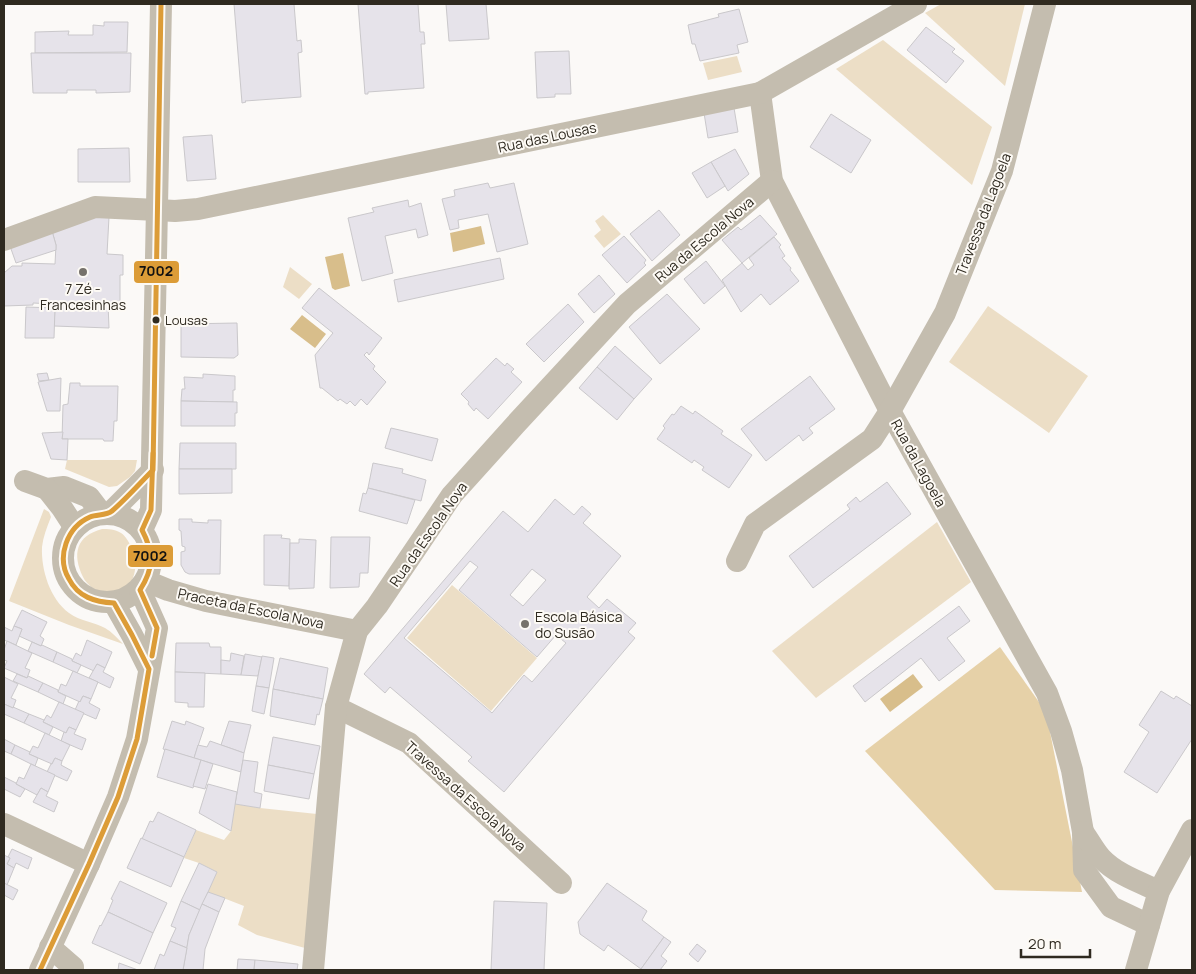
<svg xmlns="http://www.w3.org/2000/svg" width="1196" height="974" font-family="Manrope,sans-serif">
<rect width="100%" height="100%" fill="#fbf9f7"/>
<!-- green -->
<g fill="#ecdec6">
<polygon points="941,4 1025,4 1005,86 925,13"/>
<polygon points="883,40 992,127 972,185 836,69"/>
<polygon points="737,56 742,72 708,80 703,63"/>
<polygon points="603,215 621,234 604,248 594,236 601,230 595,221"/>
<polygon points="290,267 312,284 299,299 283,287"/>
<polygon points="988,306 1088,376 1049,433 949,362"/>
<polygon points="67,460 137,460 135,471 130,477 117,486 109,487 65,469"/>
<path d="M44,509L49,512L51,517C47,527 43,537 42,547C41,570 50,599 69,613C80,621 94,622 105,628C112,632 117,638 123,644L69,625L9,601Z"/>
<polygon points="937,522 971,582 816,698 772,651"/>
<path d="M102,529C108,529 115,529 121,533C126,536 129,543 132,548C141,571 132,596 104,592C95,591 87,585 83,577C72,554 76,536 102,529Z"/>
<polygon points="452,585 537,658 491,711 407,638"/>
<polygon points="235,804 260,808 317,814 305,948 257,935 238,925 244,906 208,892 217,872 199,863 184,858 196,830 224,840 231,831"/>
</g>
<!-- forest -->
<polygon fill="#e6d1a8" points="1000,647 1046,712 1082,892 995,890 865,751"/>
<!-- water -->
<g fill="#d8be8b">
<polygon points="481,226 485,244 453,252 450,233"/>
<polygon points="343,253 350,286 335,290 332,288 325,257"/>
<polygon points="302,315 326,334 315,348 290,329"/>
<polygon points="913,674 923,687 890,712 880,699"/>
</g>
<!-- building -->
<g fill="#e6e3ea" stroke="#cac8cb" fill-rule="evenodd">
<polygon points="234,4 294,4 297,41 301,40 302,52 298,53 301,97 245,101 246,102 242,103"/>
<polygon points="358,4 418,4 420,32 424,32 425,44 421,44 424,88 368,92 368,94 365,94"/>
<polygon points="446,4 486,4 489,39 449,41"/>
<polygon points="739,9 748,42 737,45 739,53 700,61 695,44 692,44 688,25 719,17 718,14"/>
<polygon points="104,22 128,22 127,52 35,53 35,32 69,31 68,35 93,35 93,25 104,26"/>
<polygon points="926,27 955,49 952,52 964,61 946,83 907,50"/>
<polygon points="569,51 571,94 555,94 555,97 537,98 535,52"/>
<polygon points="31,53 131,53 130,92 96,93 96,90 67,90 67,93 33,93"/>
<polygon points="734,108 738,132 708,138 704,113"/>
<polygon points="831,114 871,140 851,173 810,147"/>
<polygon points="212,135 216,179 187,181 183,137"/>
<polygon points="129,148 130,182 78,182 78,149"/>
<polygon points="735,149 749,174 728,191 711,162"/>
<polygon points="711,162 725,186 707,198 692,173"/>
<polygon points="488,183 490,188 514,183 528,244 497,252 488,214 458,220 459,228 450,230 442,199 455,196 454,190"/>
<polygon points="408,200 409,207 421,203 428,235 418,238 416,229 385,236 393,273 362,281 348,218 374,212 372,208"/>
<polygon points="659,210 680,235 652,261 630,234"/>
<polygon points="95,215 109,217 107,254 123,255 123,275 120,275 120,304 108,303 109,328 54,326 55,308 54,304 33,303 33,305 4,306 4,273 12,266 22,266 22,263 55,264 56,245 52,231"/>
<polygon points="760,215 777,234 742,263 722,240 738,227 741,230"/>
<polygon points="52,231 56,245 56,250 16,263 10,246"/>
<polygon points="624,236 646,260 644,263 646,265 627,283 602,255"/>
<polygon points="774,237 781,245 779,247 785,256 782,258 791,268 790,270 799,281 770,305 761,294 741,312 722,280 742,263 748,270 754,265 749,258"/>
<polygon points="500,258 504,279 398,302 394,280"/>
<polygon points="706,261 725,286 704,304 684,279"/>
<polygon points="599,275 615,294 594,313 578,294"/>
<polygon points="319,288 382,338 369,355 367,352 364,355 375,366 373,369 386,382 367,405 361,399 355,406 350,401 347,404 340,399 338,401 322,388 320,388 315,355 333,333 302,308"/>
<polygon points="667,294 700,329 660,364 629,327"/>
<polygon points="568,304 584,322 544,362 526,344"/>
<polygon points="26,307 55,308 54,338 25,338"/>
<polygon points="237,323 238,355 234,358 181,357 181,324"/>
<polygon points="615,346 652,379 634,399 597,367"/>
<polygon points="496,358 505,366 507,363 514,369 511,372 522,382 488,419 476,408 474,411 468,404 469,402 461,394"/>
<polygon points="597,367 634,399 617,420 579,388"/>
<polygon points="47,373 49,380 39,381 37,374"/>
<polygon points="203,374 235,376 235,390 233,390 233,402 181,401 182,389 185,389 184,377 203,378"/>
<polygon points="810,376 835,409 809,428 813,433 803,441 799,435 766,461 741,429"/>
<polygon points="61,378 60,411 47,411 38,382"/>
<polygon points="70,383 80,383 80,386 118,386 117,421 114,421 113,441 104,441 103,439 62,439 63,405 68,404"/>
<polygon points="181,401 237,402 237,413 235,413 235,426 181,426"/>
<polygon points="681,406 693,414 695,411 723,431 721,434 752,455 729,488 702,470 704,467 694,460 692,463 657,439 665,428 663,426 672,414 674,415"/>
<polygon points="391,428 438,439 432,461 385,448"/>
<polygon points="63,432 62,439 68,439 67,460 51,459 42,433"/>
<polygon points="180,443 236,443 236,469 179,469"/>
<polygon points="373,463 403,469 402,473 426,480 421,501 368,488"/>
<polygon points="179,469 232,469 232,493 179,494"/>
<polygon points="887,482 911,514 813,588 789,556 850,509 847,505 856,497 860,502"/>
<polygon points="368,488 415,500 407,524 359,511 363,493 366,494"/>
<path d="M555,499L574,515L582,506L591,514L583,523L621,556L587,597L599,608L607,599L636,623L628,632L635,638L504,792L468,761L472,757L390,687L385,693L364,674L503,511L528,532ZM470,561L478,567L459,590L537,657L556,635L566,643L532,682L524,675L492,713L404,638ZM532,569L546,580L523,606L510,595Z"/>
<polygon points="179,519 192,519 192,522 208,523 208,520 221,520 220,574 189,574 185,572 181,565 181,552 185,551 185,547 182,546 181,531 179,530"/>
<polygon points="264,535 282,535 281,538 290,539 289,586 264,585"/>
<polygon points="331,537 370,537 368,573 360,573 359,587 330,588"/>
<polygon points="299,539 316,540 314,588 289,589 290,543 299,543"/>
<polygon points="959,606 970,621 947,638 965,661 939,681 921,658 865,702 853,686"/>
<polygon points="22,610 47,622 40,636 44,639 41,646 19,636 22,629 14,626"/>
<polygon points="14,626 22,629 16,645 4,640 4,627 12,631"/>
<polygon points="87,640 112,652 105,668 97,664 94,671 72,661 76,653 81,656"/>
<polygon points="7,641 32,653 25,668 30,670 27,678 4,668 7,661 4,660 4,650"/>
<polygon points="32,642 41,646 42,645 57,652 53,662 28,651"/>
<polygon points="176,643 209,643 210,647 221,647 221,674 175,672"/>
<polygon points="57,652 72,659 72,661 81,665 77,673 53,662"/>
<polygon points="231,653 244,656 241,675 221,674 221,660 230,661"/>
<polygon points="245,654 262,657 258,676 241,675"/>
<polygon points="262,656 274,658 269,688 256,686"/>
<polygon points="280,658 328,668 323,699 273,689"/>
<polygon points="97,664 105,668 103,672 114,678 110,688 89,678"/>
<polygon points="73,671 98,682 91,699 83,696 80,702 58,692 61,684 66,686"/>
<polygon points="175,672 205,673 204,707 188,707 188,703 175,702"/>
<polygon points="17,674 27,678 28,676 43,683 38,692 13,681"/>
<polygon points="4,677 18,684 11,698 16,700 13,708 4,704"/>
<polygon points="43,683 58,690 58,692 66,696 63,704 38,692"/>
<polygon points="256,686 269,688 264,714 252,711"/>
<polygon points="273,689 323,699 319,715 317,714 315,725 270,716"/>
<polygon points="1161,691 1174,699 1176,696 1192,706 1192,739 1157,793 1124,772 1149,732 1139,725"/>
<polygon points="83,696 91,699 89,703 100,709 96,719 75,710 79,701 80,702"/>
<polygon points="59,702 84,713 76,730 69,727 66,733 43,722 47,715 51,718"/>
<polygon points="4,704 13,708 13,707 29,714 24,723 4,714"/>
<polygon points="29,714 44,720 43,722 53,727 49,735 24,723"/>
<polygon points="172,721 185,725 186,721 204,728 194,758 163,749"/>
<polygon points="229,721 251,725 244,753 221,745"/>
<polygon points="69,727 76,730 74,734 86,739 82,750 61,741 64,732 66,733"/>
<polygon points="45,733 70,745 62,761 55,758 52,764 29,754 33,746 38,748"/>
<polygon points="273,737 320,746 314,774 268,765"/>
<polygon points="4,739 15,745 11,754 4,751"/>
<polygon points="210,741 244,753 241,772 194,758 198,745 207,747"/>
<polygon points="15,745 30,752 29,754 38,758 35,766 11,754"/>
<polygon points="165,749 201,760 193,788 157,777"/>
<polygon points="55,758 62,761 61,765 72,771 67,781 47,772 51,764 52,764"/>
<polygon points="201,760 213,764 205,789 193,786"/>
<polygon points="243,760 258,762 254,792 262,794 260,808 235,804"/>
<polygon points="31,764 55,775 48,792 41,788 37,795 16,784 19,777 24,779"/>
<polygon points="268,765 314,774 309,799 264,791"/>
<polygon points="4,777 16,783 16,784 25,789 20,797 4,789"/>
<polygon points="208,784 237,792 231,831 199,813"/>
<polygon points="41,788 48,792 46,796 58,802 54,812 33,802"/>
<polygon points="158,812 196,830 184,857 142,839 150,821 153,822"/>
<polygon points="141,838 184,857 171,887 127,868"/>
<polygon points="12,849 32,858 28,869 16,863 14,868 7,864 10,858 8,857"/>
<polygon points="4,855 10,858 7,864 14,868 7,885 4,883"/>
<polygon points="199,863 217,872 200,910 181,901"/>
<polygon points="120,881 167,903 153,933 108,912 113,900 111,899"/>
<polygon points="4,883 18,890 13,900 4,895"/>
<polygon points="607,883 647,911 642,920 664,937 641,969 608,945 604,951 580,934 578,922"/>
<polygon points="208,892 225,898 219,912 202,904"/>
<polygon points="181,901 200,910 189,935 187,948 170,941 176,928 171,926"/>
<polygon points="494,901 547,903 544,970 491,970"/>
<polygon points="202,904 219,912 205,949 203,970 183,970 189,935"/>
<polygon points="108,912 153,933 140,964 92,943 100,925 101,926"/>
<polygon points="664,937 671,942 661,956 667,961 660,970 644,970 641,969"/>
<polygon points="170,941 187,948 183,970 154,970 160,954 164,956"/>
<polygon points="697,944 706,951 698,962 689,954"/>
<polygon points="238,959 255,960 254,970 237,970"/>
<polygon points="255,960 298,964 297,970 254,970"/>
<polygon points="119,963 138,970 118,970"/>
</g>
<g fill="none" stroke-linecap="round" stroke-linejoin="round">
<!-- minor -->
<g stroke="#c4bdaf" stroke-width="22">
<polyline points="760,93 772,181 890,411 1047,693 1061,731 1072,770 1083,832 1084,870 1111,907 1149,925"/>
<polyline points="4,240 95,207 157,210 175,211 198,209 760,93 916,4"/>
<polyline points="25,481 47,489 64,487 89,497 102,514"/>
<polyline points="47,489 62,508 75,528"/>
<circle cx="107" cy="558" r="44"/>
<polyline points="109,514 153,470"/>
<polyline points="142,530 151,510 161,4"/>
<polyline points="737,561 755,524 872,439 890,411 945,313 1002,171 1045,4"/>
<polyline points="146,581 168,590 206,601 357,631"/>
<polyline points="114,603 132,635 149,669"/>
<polyline points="336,707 409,743 561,883"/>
<polyline points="4,824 89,864"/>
<path d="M1083,832C1089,840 1094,850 1101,858C1116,874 1139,882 1159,891"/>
<polyline points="50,947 73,967 73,970"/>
<polyline points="40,970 89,864 118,797 137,739 157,628 140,590"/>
<polyline points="313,970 336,707 357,631 377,606 452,495 515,425 627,304 772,181"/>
<polyline points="1136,970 1159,891 1192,830"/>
</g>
<defs>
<g id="bus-1">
<path d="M152,656L157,628L140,590C154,568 154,553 142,530L151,510L153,453"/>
<path d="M40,970L89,864L118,797L137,739L149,669L132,635L114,603C95,602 78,597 69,579C56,557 67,527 90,517C97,514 106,516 112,511C126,499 140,483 153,470L161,4"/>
</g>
</defs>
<!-- bus-1 casing -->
<use href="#bus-1" stroke="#fdfaf5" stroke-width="9"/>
<!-- bus-1 -->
<use href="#bus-1" stroke="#dc9c37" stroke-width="5"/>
</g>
<!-- markers -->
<g fill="#76726b" stroke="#fdfaf5" stroke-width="2">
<circle cx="83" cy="272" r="5"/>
<circle cx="525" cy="624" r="5"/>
</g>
<circle fill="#2f2a20" stroke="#fdfaf5" stroke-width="2" cx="156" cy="320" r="4.5"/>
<g text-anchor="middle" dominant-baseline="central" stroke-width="4" stroke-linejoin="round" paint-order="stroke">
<!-- bus labels -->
<g font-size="13" fill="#2f2a20" stroke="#fdfaf5" text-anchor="start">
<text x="165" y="320">Lousas</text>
</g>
<!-- street labels -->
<g font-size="14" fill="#2f2a20" stroke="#fdfaf5">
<text transform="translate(547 137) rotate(-12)">Rua das Lousas</text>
<text transform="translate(983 214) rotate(-69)">Travessa da Lagoela</text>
<text transform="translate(704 239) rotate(-40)">Rua da Escola Nova</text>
<text transform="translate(919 463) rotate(61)">Rua da Lagoela</text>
<text transform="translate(428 534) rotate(-55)">Rua da Escola Nova</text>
<text transform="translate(251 608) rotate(12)">Praceta da Escola Nova</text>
<text transform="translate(466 796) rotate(42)">Travessa da Escola Nova</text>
</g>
<!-- poi labels -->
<g font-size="14" fill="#2f2a20" stroke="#fdfaf5">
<text x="83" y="288">7 Zé -<tspan x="83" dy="16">Francesinhas</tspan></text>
<text x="535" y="616" text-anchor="start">Escola Básica<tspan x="535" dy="16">do Susão</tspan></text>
</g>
</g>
<g stroke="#fdfaf5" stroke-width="2">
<rect x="133" y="260" width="47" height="24" rx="5" fill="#dc9c37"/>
<rect x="127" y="544" width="47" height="24" rx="5" fill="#dc9c37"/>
</g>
<g font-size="14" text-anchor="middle" font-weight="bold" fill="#111">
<text x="156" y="276">7002</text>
<text x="150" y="561">7002</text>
</g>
<!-- border -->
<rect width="1196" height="974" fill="none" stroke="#2f2a20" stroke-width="10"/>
<!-- scale -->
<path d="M1021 949v8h69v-8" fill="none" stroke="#2f2a20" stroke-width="2.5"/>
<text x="1028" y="949" font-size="15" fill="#2f2a20" stroke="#fdfaf5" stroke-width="4" paint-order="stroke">20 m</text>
</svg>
